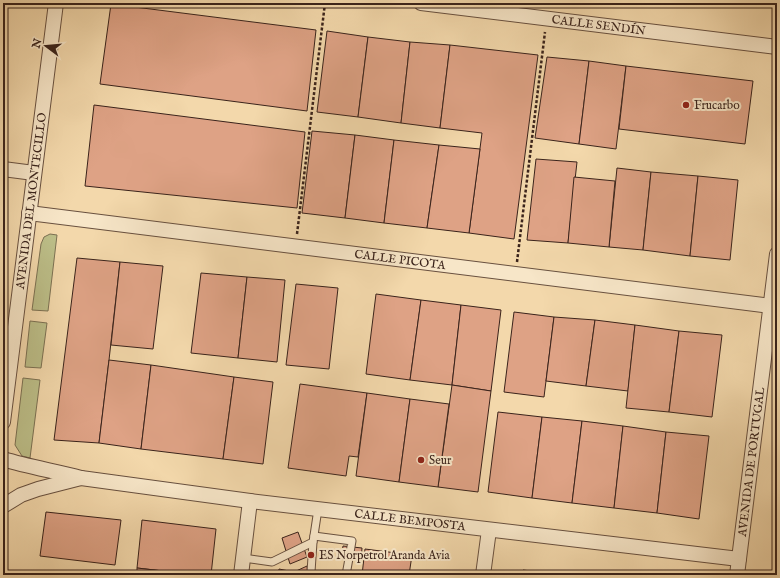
<svg xmlns="http://www.w3.org/2000/svg" width="780" height="578" font-family="'IM FELL English',serif">
<rect width="100%" height="100%" fill="#f3d8ab"/>
<filter id="stains"><feTurbulence type="fractalNoise" baseFrequency=".005" numOctaves="4"/><feColorMatrix values="0 0 0 0 .2 0 0 0 0 .09 0 0 0 0 .02 0 0 0 .5 -.17"/></filter>
<radialGradient id="worn" r=".72"><stop offset=".6" stop-color="#630" stop-opacity="0"/><stop offset="1" stop-color="#630" stop-opacity=".3"/></radialGradient>
<!-- green -->
<g fill="#bcbe88" stroke="#7b7052">
<polygon points="50,234 57,235 48,311 32,310 41,244 44,237"/>
<polygon points="30,321 47,323 41,368 25,367"/>
<polygon points="23,378 40,380 30,458 22,456 15,445"/>
</g>
<!-- building -->
<g fill="#dea285" stroke="#3a231b">
<polygon points="111,4 316,30 307,111 100,84"/>
<polygon points="327,31 368,37 358,117 317,112"/>
<polygon points="368,37 410,42 401,123 358,117"/>
<polygon points="410,42 450,45 440,128 401,123"/>
<polygon points="450,45 538,55 514,239 469,233 482,133 440,128"/>
<polygon points="547,57 589,61 579,144 535,138"/>
<polygon points="589,61 626,66 616,149 579,144"/>
<polygon points="626,66 753,81 745,144 619,129"/>
<polygon points="94,105 305,132 297,208 85,186"/>
<polygon points="312,131 355,135 345,218 302,213"/>
<polygon points="355,135 394,140 384,223 345,218"/>
<polygon points="394,140 439,145 427,228 384,223"/>
<polygon points="439,145 480,149 469,233 427,228"/>
<polygon points="536,159 577,162 568,243 527,240"/>
<polygon points="617,168 651,172 643,250 609,247"/>
<polygon points="651,172 698,176 690,256 643,250"/>
<polygon points="698,176 738,180 730,260 690,256"/>
<polygon points="574,177 615,181 609,247 568,243"/>
<polygon points="77,258 120,262 109,360 99,443 54,440"/>
<polygon points="120,262 163,266 153,349 111,345"/>
<polygon points="201,273 247,277 238,358 191,353"/>
<polygon points="247,277 285,280 277,362 238,358"/>
<polygon points="296,284 338,288 329,369 286,365"/>
<polygon points="376,294 421,300 410,380 366,374"/>
<polygon points="421,300 461,305 452,385 410,380"/>
<polygon points="461,305 501,310 491,391 452,385"/>
<polygon points="514,312 554,317 544,397 504,392"/>
<polygon points="554,317 595,320 586,386 546,381"/>
<polygon points="595,320 635,325 628,391 586,386"/>
<polygon points="635,325 679,331 669,412 626,408"/>
<polygon points="679,331 722,335 712,417 669,412"/>
<polygon points="109,360 151,365 141,449 99,443"/>
<polygon points="151,365 234,377 223,459 141,449"/>
<polygon points="234,377 273,382 263,464 223,459"/>
<polygon points="300,384 367,393 358,457 349,456 346,476 288,468"/>
<polygon points="452,385 491,391 478,492 438,487"/>
<polygon points="367,393 410,399 399,482 356,476"/>
<polygon points="410,399 449,404 438,487 399,482"/>
<polygon points="498,412 542,417 532,498 488,492"/>
<polygon points="542,417 582,421 572,503 532,498"/>
<polygon points="582,421 623,426 614,508 572,503"/>
<polygon points="623,426 666,432 657,513 614,508"/>
<polygon points="666,432 709,436 699,519 657,513"/>
<polygon points="46,512 121,520 115,565 40,556"/>
<polygon points="142,520 216,529 211,575 198,575 137,568"/>
<polygon points="298,532 307,557 290,564 282,538"/>
<polygon points="343,546 362,548 361,561 341,559"/>
<polygon points="365,549 412,555 409,575 362,575"/>
<polygon points="307,566 308,575 278,575 279,569 294,572"/>
<polygon points="137,568 198,575 137,575"/>
<polygon points="523,570 563,575 522,575"/>
</g>
<g fill="none" stroke-linecap="round" stroke-linejoin="round">
<defs>
<g id="lane">
<polyline points="314,536 352,541 348,564 346,575"/>
<polyline points="313,542 311,572 313,575"/>
<polyline points="243,558 272,562 313,542 318,509"/>
</g>
<g id="street">
<path id="s1" d="M421,3L777,47"/>
<polyline points="3,169 34,173"/>
<path id="s2" d="M29,213L771,306"/>
<path id="s3" d="M3,422L56,3"/>
<path id="s4" d="M3,459C29,467 55,471 81,478L250,501L739,559"/>
<polyline points="3,506 21,495 38,489 81,478"/>
<polyline points="241,575 250,501"/>
<polyline points="483,575 489,530"/>
<path id="s5" d="M737,575L777,254"/>
</g>
</defs>
<!-- lane casing -->
<use href="#lane" stroke="#68503f" stroke-width="9"/>
<!-- street casing -->
<use href="#street" stroke="#68503f" stroke-width="16"/>
<!-- path -->
<g stroke="#3a231b" stroke-width="2.5" stroke-dasharray="3 2" stroke-linecap="butt">
<polyline points="297,234 325,3"/>
<polyline points="517,262 545,32"/>
</g>
<!-- lane -->
<use href="#lane" stroke="#f7e6c8" stroke-width="7"/>
<!-- street -->
<use href="#street" stroke="#f7e6c8" stroke-width="14"/>
</g>
<!-- markers -->
<g fill="#8f2418" stroke="#f7e6c8" stroke-width="1.5">
<circle cx="686" cy="105" r="4"/>
<circle cx="421" cy="460" r="4"/>
<circle cx="311" cy="555" r="4"/>
</g>
<g text-anchor="middle" dominant-baseline="central" stroke-width="4" stroke-linejoin="round" paint-order="stroke">
<!-- street labels -->
<g font-size="12" fill="#3a231b" stroke="#f7e6c8">
<text stroke="none"><textPath href="#s1" startOffset="179">CALLE SENDÍN</textPath></text>
<text stroke="none"><textPath href="#s3" startOffset="223">AVENIDA DEL MONTECILLO</textPath></text>
<text stroke="none"><textPath href="#s2" startOffset="374">CALLE PICOTA</textPath></text>
<text stroke="none"><textPath href="#s5" startOffset="114">AVENIDA DE PORTUGAL</textPath></text>
<text stroke="none"><textPath href="#s4" startOffset="412">CALLE BEMPOSTA</textPath></text>
</g>
<!-- poi labels -->
<g font-size="12" fill="#3a231b" stroke="#f7e6c8" text-anchor="start">
<text x="694" y="105">Frucarbo</text>
<text x="429" y="460">Seur</text>
<text x="319" y="555">ES Norpetrol Aranda Avia</text>
</g>
</g>
<!-- margin -->
<rect width="780" height="578" fill="none" stroke="#f3d8ab" stroke-width="16"/>
<rect x="4" y="4" width="772" height="570" fill="none" stroke="#3a231b" stroke-width="2"/>
<rect x="8" y="8" width="764" height="562" fill="none" stroke="#3a231b"/>
<!-- north arrow -->
<g transform="translate(46 46) rotate(286)" stroke="#f7e6c8" stroke-width="3" paint-order="stroke">
<path d="M0-3L7 15L0 10L-7 15Z" fill="#3a231b"/>
<text y="-6" font-size="11" font-weight="bold" text-anchor="middle" fill="#3a231b">N</text>
</g>
<rect width="100%" height="100%" filter="url(#stains)"/>
<rect width="100%" height="100%" fill="url(#worn)"/>
</svg>
